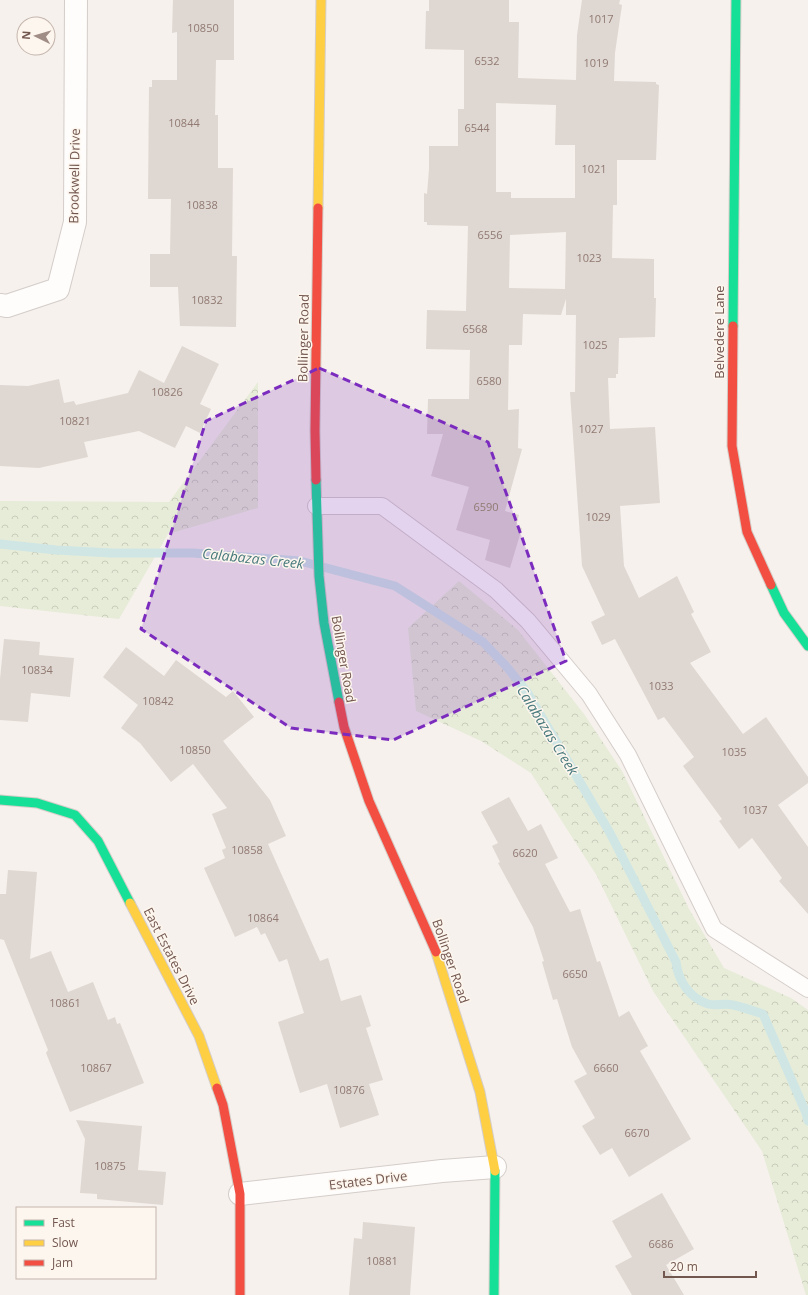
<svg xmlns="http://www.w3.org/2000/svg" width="808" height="1295" font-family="'Open Sans',sans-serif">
<defs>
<pattern id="forest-crowns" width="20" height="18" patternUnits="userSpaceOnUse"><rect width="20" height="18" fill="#e6ecd8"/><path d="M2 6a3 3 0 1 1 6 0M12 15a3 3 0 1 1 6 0" fill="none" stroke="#c9ccbb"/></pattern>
</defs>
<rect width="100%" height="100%" fill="#f6f1ec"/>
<!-- forest -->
<g fill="url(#forest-crowns)">
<polygon points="258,382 258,508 168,534 119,619 0,606 0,501 169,502"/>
<polygon points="459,581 518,630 584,714 622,771 689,909 724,968 791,998 808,1010 808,1295 806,1295 762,1151 653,991 597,876 531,773 481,741 416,711 408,628"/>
</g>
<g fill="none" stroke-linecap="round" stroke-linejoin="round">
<!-- stream -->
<path stroke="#cfe6e5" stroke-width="9" d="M0,544L56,550L112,553H193L300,561L395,586L483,642L506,666L527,692L610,833L676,962C678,980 689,998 708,1004C716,1006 725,1003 733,1005C743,1007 753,1011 763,1014L806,1113L808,1121"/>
</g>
<!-- building -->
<g fill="#dfd7d2" fill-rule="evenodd">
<polygon points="173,0 234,0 234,60 216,60 215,115 218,115 218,168 233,168 232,256 237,256 236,327 180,326 178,287 150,287 150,254 170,254 171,199 148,199 149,87 152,87 152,80 177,80 177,32 172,33"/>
<path d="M429,0H509V22H519L518,78L576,80L577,35L582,0H620L619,4L622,5L615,53L614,81L656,82V84L659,85L656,160H617V205H613L612,258L654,259V298H656L655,337L619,338L618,374H616V378H608L610,429L655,427L660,503L620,506L624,566L639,598L677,576L694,612L691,614L711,652L690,663L743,734L766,717L808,777V783L778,805L808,847V914L779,881L782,878L752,838L739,849L719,821L722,819L683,766L694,757L664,717L658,720L615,639L602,645L591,622L605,615L582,566L570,392H575L576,315H566V299L561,315L523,314L522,345H509L508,410L519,409L518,448L522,449L505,511L519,515L516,526L522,528L510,568L485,560L490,540L456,530L469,487L431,476L443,434H427L428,399H469L470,350L426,349L427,310L466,311L468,226L427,225V222H424V193L427,194L429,169V146H458V109H464V50L425,49L426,11H429ZM496,103L556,105L555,145H575V198H511V192H496ZM566,232L565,289L509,288L510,235Z"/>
<polygon points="182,346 219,364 200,404 211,409 200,433 186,426 175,448 139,431 84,442 88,457 39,468 0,466 0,385 28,386 59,379 64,403 74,401 76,405 128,393 139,370 164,383"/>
<polygon points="4,639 40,642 39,655 74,658 70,697 31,693 28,722 0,720 0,679"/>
<polygon points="126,647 164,676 176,660 226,697 233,691 254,717 223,741 270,800 286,836 268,844 320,961 328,958 341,1001 361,995 371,1026 366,1028 383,1080 369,1084 379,1115 340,1128 327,1084 300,1093 278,1022 304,1013 287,959 279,962 265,933 261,935 257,927 235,937 204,868 225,858 222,850 226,848 212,814 227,808 193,764 171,782 140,743 121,728 138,705 103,677"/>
<polygon points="509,797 528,831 541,824 558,858 545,864 570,912 580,909 597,962 600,961 619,1017 629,1011 648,1046 640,1051 691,1139 629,1177 612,1148 600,1155 582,1126 595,1118 574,1081 587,1074 572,1047 557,999 553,1000 542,962 544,961 533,927 498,863 500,862 492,846 498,843 481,812"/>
<polygon points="8,870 37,872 30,959 51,951 68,992 93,982 108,1020 115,1017 117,1024 120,1023 144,1083 70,1112 46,1053 48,1050 4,940 0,939 0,894 6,894"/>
<polygon points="76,1120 142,1126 138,1170 166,1172 163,1205 97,1199 97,1194 80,1193 85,1139"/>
<polygon points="662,1193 694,1249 666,1265 684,1295 632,1295 615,1266 632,1257 612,1221"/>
<polygon points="363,1222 415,1227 410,1295 349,1295 354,1238 362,1239"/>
</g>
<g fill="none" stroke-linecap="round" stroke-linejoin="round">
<defs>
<polyline id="lane" points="316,506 382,506 496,590 528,621 589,694 628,755 714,929 808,989"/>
<g id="street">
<polyline points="0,305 7,306 58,289 75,222 76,0"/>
<polyline points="240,1194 442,1171 495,1167"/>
</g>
<g id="fast">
<polyline points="733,326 736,0"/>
<polyline points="316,480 319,576 324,623 339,702"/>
<polyline points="771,585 784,613 808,646"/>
<polyline points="0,800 37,803 75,815 98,841 130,903"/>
<polyline points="494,1295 495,1171"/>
</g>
<g id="slow">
<polyline points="318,208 321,0"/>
<polyline points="130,903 199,1036 217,1088"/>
<polyline points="436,952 480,1092 495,1171"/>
</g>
<g id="jam">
<polyline points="733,326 732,446 747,532 771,585"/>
<polyline points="316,480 315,431 318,208"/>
<polyline points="339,702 344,727 369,801 436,952"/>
<polyline points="217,1088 223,1105 240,1194 240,1295"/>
</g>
</defs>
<!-- lane casing -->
<use href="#lane" stroke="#d4cdc9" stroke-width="18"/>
<!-- street casing -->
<use href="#street" stroke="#d4cdc9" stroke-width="24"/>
<!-- fast casing -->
<use href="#fast" stroke="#d5cdc8" stroke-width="11"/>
<!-- slow casing -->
<use href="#slow" stroke="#d5cdc8" stroke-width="11"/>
<!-- jam casing -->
<use href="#jam" stroke="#d5cdc8" stroke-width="11"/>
<!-- lane -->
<use href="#lane" stroke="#fefdfc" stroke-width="16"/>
<!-- street -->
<use href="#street" stroke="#fefdfc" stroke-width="22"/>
<!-- fast -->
<use href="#fast" stroke="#16e098" stroke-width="9"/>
<!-- slow -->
<use href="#slow" stroke="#ffcf43" stroke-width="9"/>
<!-- jam -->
<use href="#jam" stroke="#f24e42" stroke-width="9"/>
</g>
<!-- marked area -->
<path fill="#7b2cbf" fill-opacity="0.2" stroke="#7b2cbf" stroke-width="3" stroke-dasharray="8 5" stroke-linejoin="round" d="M319,368L488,442L566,661L393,740L291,728L141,629L206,421Z"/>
<g text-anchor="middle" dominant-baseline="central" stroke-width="3" stroke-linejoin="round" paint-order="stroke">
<!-- number labels -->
<g font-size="11" fill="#907a72">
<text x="601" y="18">1017</text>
<text x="203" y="27">10850</text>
<text x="487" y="60">6532</text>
<text x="596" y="62">1019</text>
<text x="184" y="122">10844</text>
<text x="477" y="127">6544</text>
<text x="594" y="168">1021</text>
<text x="202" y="204">10838</text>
<text x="490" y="234">6556</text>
<text x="589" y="257">1023</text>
<text x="207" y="299">10832</text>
<text x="475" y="328">6568</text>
<text x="595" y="344">1025</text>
<text x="489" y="380">6580</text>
<text x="167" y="391">10826</text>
<text x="75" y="420">10821</text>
<text x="591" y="428">1027</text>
<text x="486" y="506">6590</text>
<text x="598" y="516">1029</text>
<text x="37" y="669">10834</text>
<text x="661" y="685">1033</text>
<text x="158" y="700">10842</text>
<text x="195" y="749">10850</text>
<text x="734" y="751">1035</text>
<text x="755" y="809">1037</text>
<text x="247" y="849">10858</text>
<text x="525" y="852">6620</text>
<text x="263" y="917">10864</text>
<text x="575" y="973">6650</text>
<text x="65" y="1002">10861</text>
<text x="96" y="1067">10867</text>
<text x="606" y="1067">6660</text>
<text x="349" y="1089">10876</text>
<text x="637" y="1132">6670</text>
<text x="110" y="1165">10875</text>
<text x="661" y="1243">6686</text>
<text x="382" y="1260">10881</text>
</g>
<!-- street labels -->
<g font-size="13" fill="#72574f" stroke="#fdf6ee">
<text transform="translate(74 176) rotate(-89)">Brookwell Drive</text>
<text transform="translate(719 332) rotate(-90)">Belvedere Lane</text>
<text transform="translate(303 338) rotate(-89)">Bollinger Road</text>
<text transform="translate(344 659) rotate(80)">Bollinger Road</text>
<text transform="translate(172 956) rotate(63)">East Estates Drive</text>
<text transform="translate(451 961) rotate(71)">Bollinger Road</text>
<text transform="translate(368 1180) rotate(-7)">Estates Drive</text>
</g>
<!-- water labels -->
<g font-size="14" font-style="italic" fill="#47797c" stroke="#fdf6ee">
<text transform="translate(253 558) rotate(6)">Calabazas Creek</text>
<text transform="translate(548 730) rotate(58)">Calabazas Creek</text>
</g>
</g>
<!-- legend -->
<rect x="16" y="1207" width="140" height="72" fill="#fdf6ee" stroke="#c5b6ae"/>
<rect x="24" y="1220" width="20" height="6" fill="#16e098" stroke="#c5b6ae"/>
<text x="52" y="1227" font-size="12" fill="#72574f">Fast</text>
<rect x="24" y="1240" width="20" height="6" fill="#ffcf43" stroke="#c5b6ae"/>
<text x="52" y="1247" font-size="12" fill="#72574f">Slow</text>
<rect x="24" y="1260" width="20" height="6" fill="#f24e42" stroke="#c5b6ae"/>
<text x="52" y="1267" font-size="12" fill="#72574f">Jam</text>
<!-- north arrow -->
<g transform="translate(36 36) rotate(275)"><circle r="19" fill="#fdf6ee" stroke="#c5b6ae"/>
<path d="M0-3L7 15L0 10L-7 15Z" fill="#a08d86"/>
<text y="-6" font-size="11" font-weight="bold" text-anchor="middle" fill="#72574f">N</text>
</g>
<!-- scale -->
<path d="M664 1271v6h92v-6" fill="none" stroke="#72574f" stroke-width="2"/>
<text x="670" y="1271" font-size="12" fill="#72574f" stroke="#fdf6ee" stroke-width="3" paint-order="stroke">20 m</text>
</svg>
